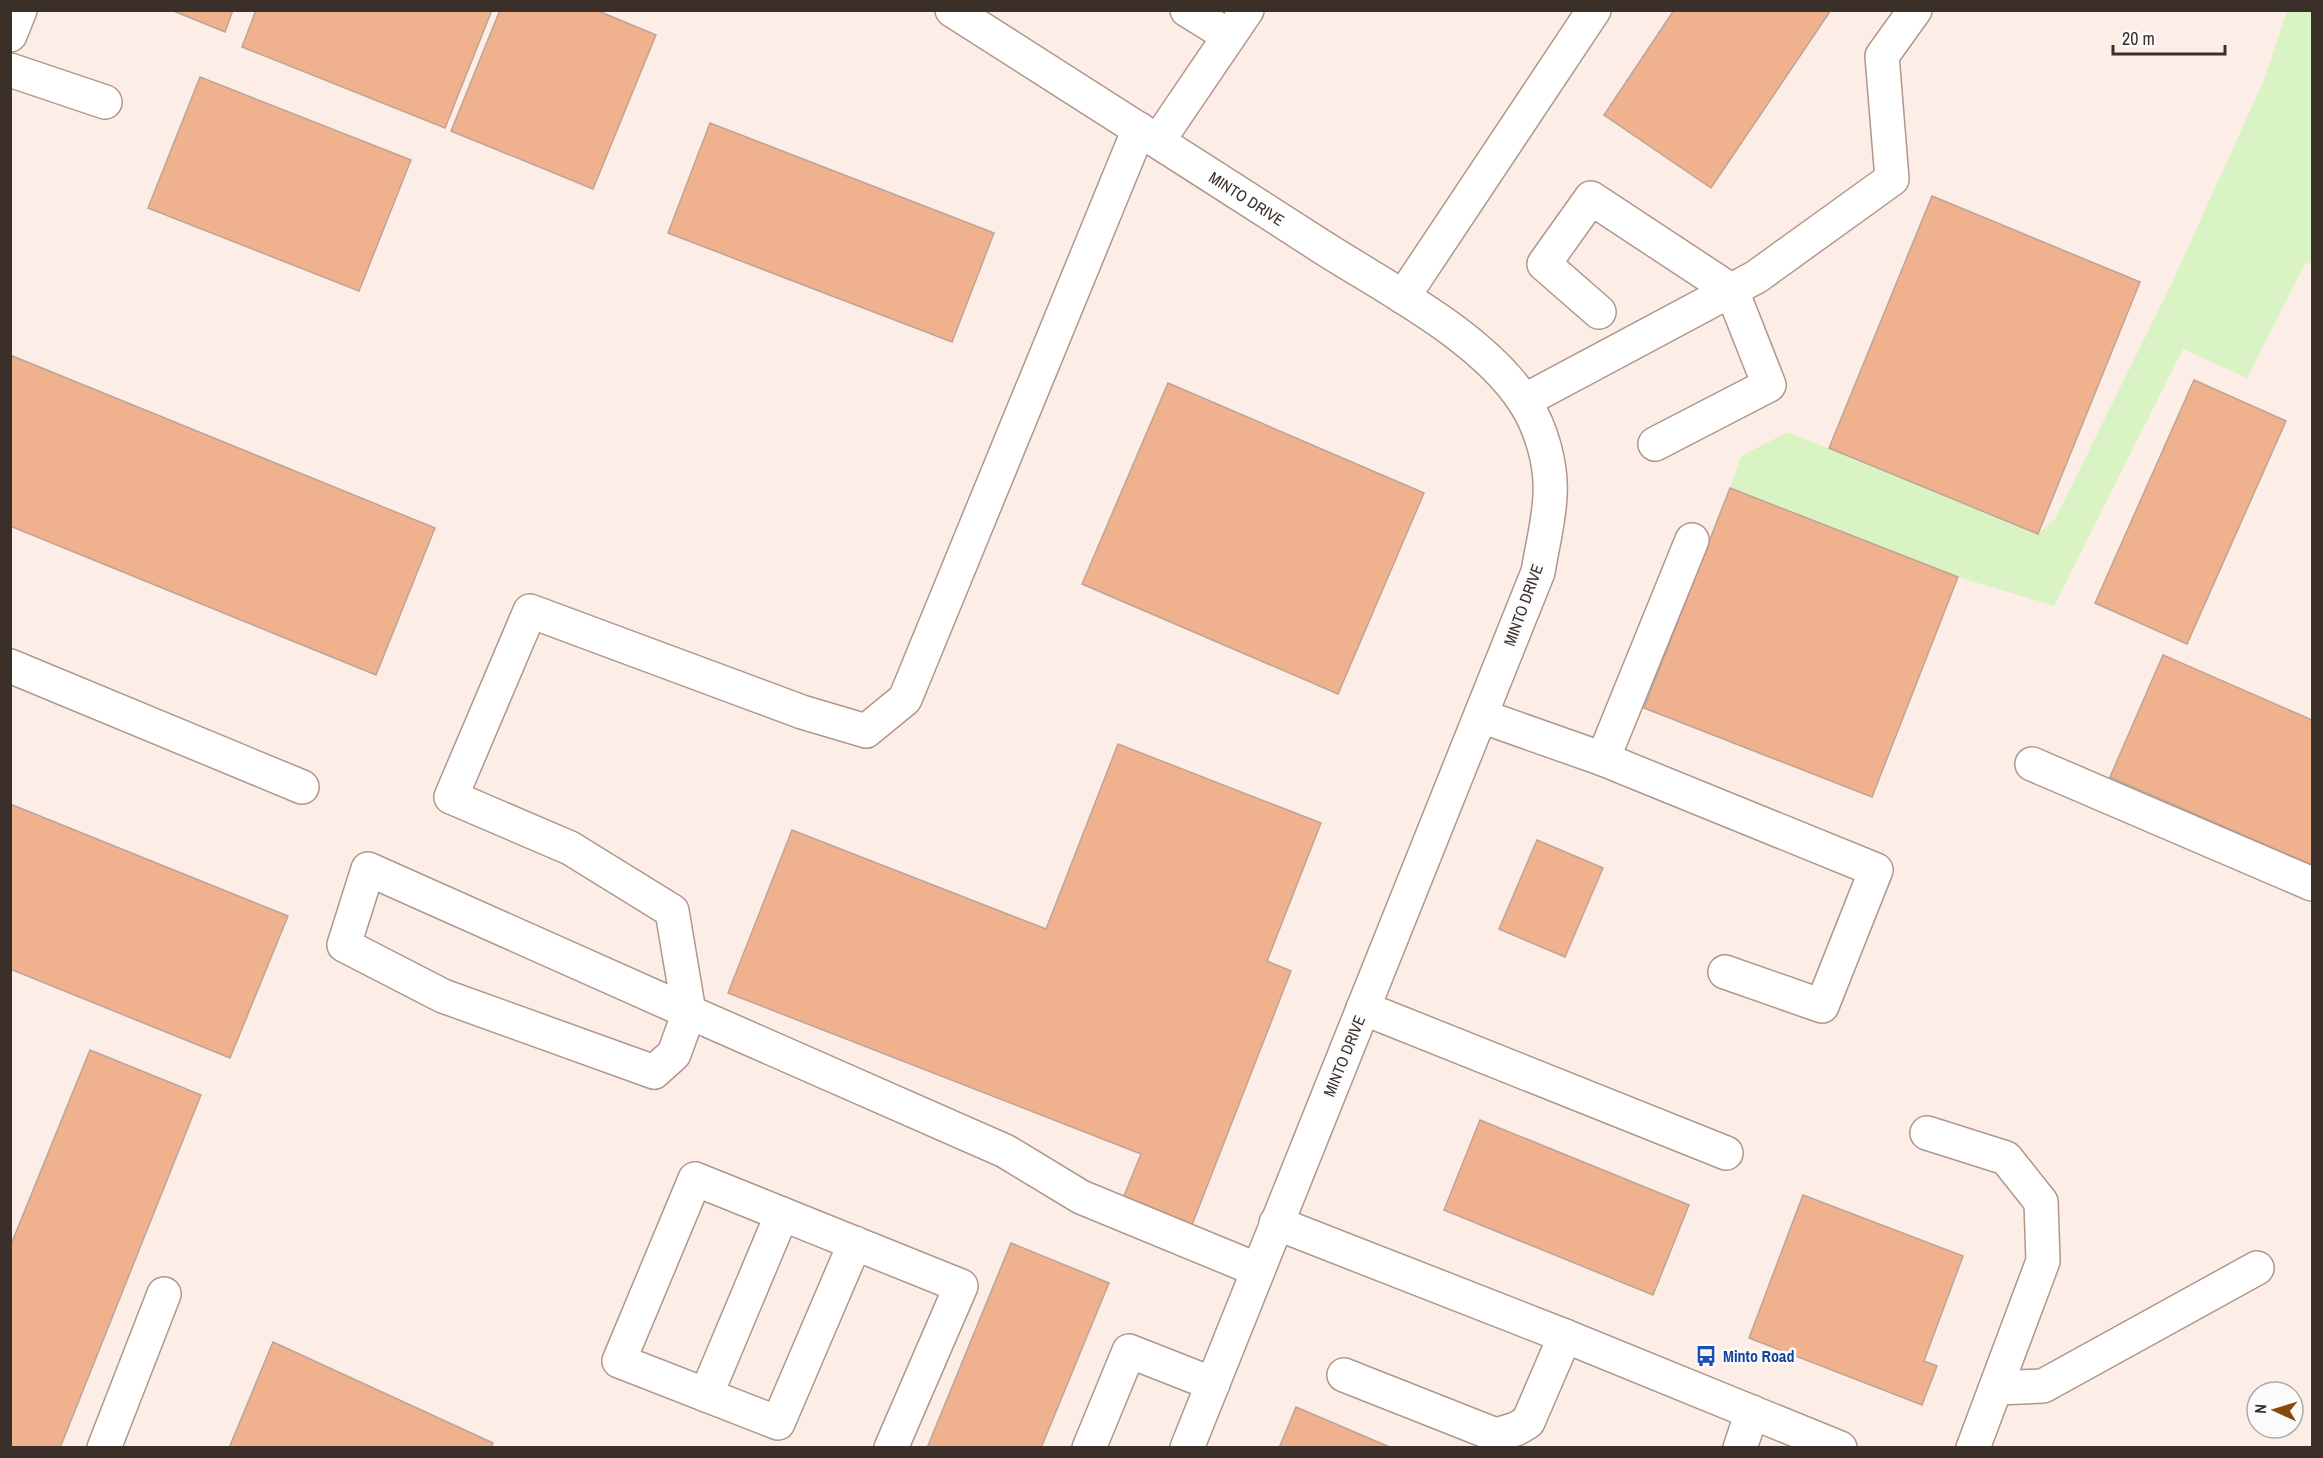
<svg xmlns="http://www.w3.org/2000/svg" width="2323" height="1458" font-family="'Archivo Narrow',sans-serif">
<rect width="100%" height="100%" fill="#fbfbfb"/>
<!-- built -->
<path fill="#fceee6" fill-rule="evenodd" d="M10,11H2312V1447H11ZM2257,1392H2293V1428H2257Z"/>
<!-- green -->
<polygon fill="#daf3c4" points="2287,11 2312,11 2312,265 2306,262 2247,378 2183,349 2054,606 1958,577 1730,488 1741,456 1788,432 2038,534 2055,519 2171,285 2264,80"/>
<!-- building -->
<g fill="#efb18e" stroke="#bfa496" stroke-width="1.5">
<polygon points="171,10 233,10 225,32"/>
<polygon points="256,10 492,10 445,128 242,47"/>
<polygon points="500,10 596,10 656,35 593,189 451,131"/>
<polygon points="1674,10 1831,10 1711,188 1604,115"/>
<polygon points="200,77 411,160 359,291 148,208"/>
<polygon points="710,123 994,233 952,342 668,233"/>
<polygon points="1932,196 2140,282 2038,534 1829,448"/>
<polygon points="10,355 435,528 376,675 10,526"/>
<polygon points="2194,380 2286,421 2187,644 2095,603"/>
<polygon points="1168,383 1424,493 1338,694 1082,584"/>
<polygon points="1730,488 1958,577 1872,797 1644,708"/>
<polygon points="2163,655 2312,720 2312,865 2110,777"/>
<polygon points="1118,744 1321,823 1267,961 1291,971 1188,1235 1119,1208 1141,1154 728,993 792,830 1046,929"/>
<polygon points="10,804 288,916 230,1058 10,969"/>
<polygon points="1537,840 1603,868 1565,957 1499,929"/>
<polygon points="90,1050 201,1095 60,1448 10,1448 10,1247"/>
<polygon points="1480,1120 1689,1205 1653,1295 1444,1210"/>
<polygon points="1803,1195 1963,1256 1924,1361 1937,1366 1922,1405 1749,1338"/>
<polygon points="1011,1243 1109,1283 1041,1448 927,1448"/>
<polygon points="273,1342 493,1443 491,1448 229,1448"/>
<polygon points="1296,1407 1392,1448 1279,1448"/>
</g>
<g fill="none" stroke-linecap="round" stroke-linejoin="round">
<defs>
<g id="minor">
<path id="s1" d="M952,10C1074,88 1195,165 1316,243C1382,286 1480,334 1524,401C1541,427 1552,464 1550,496C1549,521 1542,547 1538,572L1187,1448"/>
<polyline points="1187,10 1229,36"/>
<polyline points="10,35 20,10"/>
<polyline points="10,70 105,102"/>
<polyline points="1139,129 905,699 866,731 802,712 530,611 451,797 570,848 672,911 689,1012 368,869 344,945 443,996 654,1072 674,1054 689,1012 1005,1151 1081,1197 1258,1270"/>
<polyline points="1158,141 1247,10"/>
<polyline points="1403,297 1594,10"/>
<polyline points="1599,312 1544,264 1591,198 1732,291 1769,385 1655,444"/>
<polyline points="1524,401 1756,277 1892,179 1882,56 1915,10"/>
<polyline points="10,666 302,787"/>
<polyline points="1481,716 1603,759 1876,870 1822,1006 1725,972"/>
<polyline points="1603,759 1692,540"/>
<polyline points="2032,764 2312,884"/>
<polyline points="1363,1008 1726,1153"/>
<polyline points="1927,1133 2006,1158 2041,1202 2043,1261 1973,1448"/>
<polyline points="1276,1223 1565,1336 1840,1448"/>
<polyline points="855,1243 778,1423 619,1361 695,1179 961,1286 891,1448"/>
<polyline points="1344,1375 1496,1435 1516,1429 1528,1422 1565,1336"/>
<polyline points="1996,1388 2043,1386 2257,1268"/>
<polyline points="706,1395 782,1214"/>
<polyline points="104,1448 164,1294"/>
<polyline points="1089,1448 1129,1351 1213,1384"/>
<polyline points="1740,1448 1752,1412"/>
</g>
</defs>
<!-- minor casing -->
<use href="#minor" stroke="#b19789" stroke-width="36"/>
<!-- minor -->
<use href="#minor" stroke="#fff" stroke-width="33"/>
</g>
<!-- icons -->
<defs>
<symbol id="bus-bare" viewBox="-9 -9 18 18"><path d="M-5-6H5V4H4V6H2V4H-2V6H-4V4H-5ZM-3.5-4V0h7V-4ZM-3.5 1.2v1.5H-2V1.2ZM2 1.2v1.5H3.5V1.2Z" fill="#1a4fb4" stroke="#fbfbfb" stroke-width="2.5" paint-order="stroke"/></symbol>
</defs>
<g fill-rule="evenodd">
<use href="#bus-bare" x="1691" y="1341" width="30" height="30"/>
</g>
<g text-anchor="middle" dominant-baseline="central" stroke-width="5" stroke-linejoin="round" paint-order="stroke">
<!-- street labels -->
<g font-size="16" fill="#3a2f29" stroke="#fbfbfb">
<text stroke="none"><textPath href="#s1" startOffset="350">MINTO DRIVE</textPath></text>
<text transform="translate(1523 605) rotate(-70)">MINTO DRIVE</text>
<text transform="translate(1344 1056) rotate(-68)">MINTO DRIVE</text>
</g>
<!-- transit labels -->
<g font-size="16" font-weight="bold" fill="#164399" stroke="#fbfbfb" text-anchor="start">
<text x="1723" y="1356">Minto Road</text>
</g>
</g>
<!-- border -->
<rect width="2323" height="1458" fill="none" stroke="#3a2f29" stroke-width="24"/>
<!-- north arrow -->
<g transform="translate(2275 1410) rotate(274)"><circle r="28" fill="#fbfbfb" stroke="#aea9a7" stroke-width="1.5"/>
<path d="M0-4.5L10 22L0 15L-10 22Z" fill="#88490d"/>
<text y="-9" font-size="16" font-weight="bold" text-anchor="middle" fill="#3a2f29">N</text>
</g>
<!-- scale -->
<path d="M2113 45v9h112v-9" fill="none" stroke="#3a2f29" stroke-width="3"/>
<text x="2122" y="45" font-size="18" fill="#3a2f29" stroke="#fbfbfb" stroke-width="4.5" paint-order="stroke">20 m</text>
</svg>
